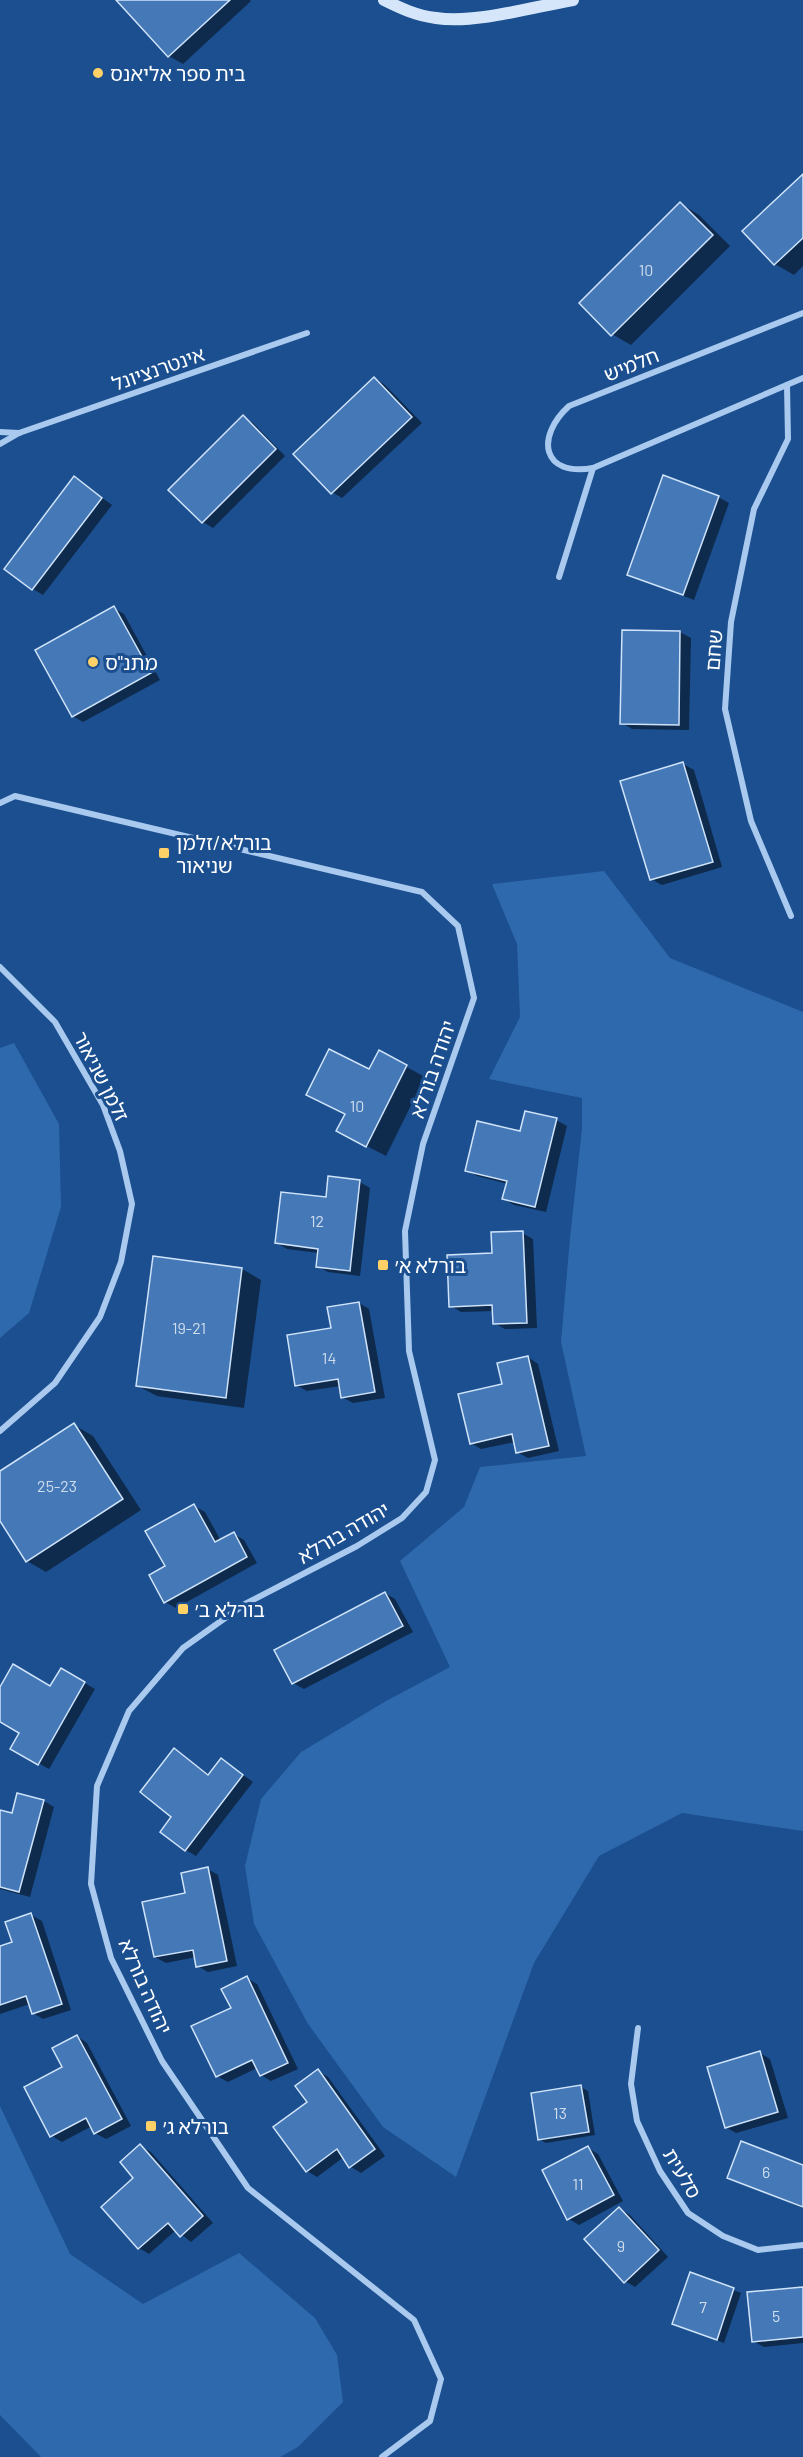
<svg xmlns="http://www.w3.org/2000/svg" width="803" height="2457" font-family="Barlow,'Noto Sans Hebrew',sans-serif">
<rect width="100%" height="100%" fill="#1b4f8f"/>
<!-- green -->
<g fill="#2e69ad">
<polygon points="604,871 670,958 803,1012 803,1831 682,1813 599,1856 534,1963 456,2177 383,2127 308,2024 254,1924 245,1866 261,1799 301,1752 386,1701 450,1667 400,1561 464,1507 480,1467 586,1456 561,1342 570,1238 582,1128 582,1098 489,1079 520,1017 517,944 492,884"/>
<polygon points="14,1043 59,1124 61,1207 29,1313 0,1338 0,1048"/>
<polygon points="0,2106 70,2254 143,2304 239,2253 315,2318 337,2355 343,2402 298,2447 280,2457 41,2457 0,2415"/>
</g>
<!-- shadow -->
<g fill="#0007">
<polygon points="118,0 250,0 251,1 183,64 169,56"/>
<polygon points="803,176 803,266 794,275 775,264 744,231"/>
<polygon points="681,204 699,215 730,246 631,345 612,334"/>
<polygon points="375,378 385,385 422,423 342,498 332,492"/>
<polygon points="243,417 253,423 285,456 213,528 203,522"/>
<polygon points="75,478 112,505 43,595 33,589"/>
<polygon points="718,497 729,503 694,600 628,574"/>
<polygon points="114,608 124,614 160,680 83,722 73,716"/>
<polygon points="680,632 691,638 689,730 632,729 622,723"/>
<polygon points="683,764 694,770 722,867 662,885 651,879"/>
<polygon points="379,1052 425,1077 386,1156 357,1141 346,1115 327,1105 370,1071"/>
<polygon points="556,1120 567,1126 546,1212 514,1205 504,1199 508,1184 477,1176 466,1170 522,1133"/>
<polygon points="360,1182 370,1188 360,1276 328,1272 317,1266 319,1253 287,1249 277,1243 327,1199"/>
<polygon points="522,1233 533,1239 537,1328 505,1329 494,1323 494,1311 461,1312 451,1306 493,1255"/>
<polygon points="154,1257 242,1269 261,1280 244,1408 157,1396 138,1386"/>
<polygon points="359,1303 369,1309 385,1398 353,1403 342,1397 340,1386 307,1391 296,1385 332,1329"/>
<polygon points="528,1357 538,1364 559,1451 528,1458 517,1452 515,1442 481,1449 471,1443 504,1385"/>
<polygon points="74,1425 93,1436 141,1510 46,1572 27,1561 0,1518 0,1473"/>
<polygon points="194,1506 205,1512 221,1541 234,1534 244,1540 257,1563 176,1608 165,1602"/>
<polygon points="385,1593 395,1599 413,1632 304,1689 293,1683"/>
<polygon points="62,1670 95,1689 49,1769 12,1748 21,1733 0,1720 0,1690 51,1688"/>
<polygon points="174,1750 210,1775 222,1760 253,1782 196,1856 186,1850 173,1817"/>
<polygon points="44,1801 54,1807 30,1897 0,1889 0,1811 13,1815"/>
<polygon points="208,1869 218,1875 237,1966 208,1972 198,1966 196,1957 166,1963 155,1957 187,1895"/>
<polygon points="31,1915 42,1921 71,2010 43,2019 33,2013 30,2004 0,2014 0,1947 14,1943"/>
<polygon points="247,1978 257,1984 298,2069 271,2081 261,2075 257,2068 228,2082 217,2076 233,2008"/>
<polygon points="77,2036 87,2043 131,2126 106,2139 95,2133 92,2126 62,2142 52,2136 64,2067"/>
<polygon points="760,2053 770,2059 788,2118 736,2133 726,2127"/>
<polygon points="318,2071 328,2077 385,2156 361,2173 351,2167 344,2157 317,2177 307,2171 309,2103"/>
<polygon points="581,2087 588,2091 595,2135 546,2143 539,2139"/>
<polygon points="140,2146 151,2152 213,2223 191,2242 176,2230 149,2254 139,2248 135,2178"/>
<polygon points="588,2148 598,2154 623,2201 579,2225 569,2219"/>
<polygon points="803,2166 803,2208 729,2177"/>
<polygon points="620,2209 630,2215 668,2257 635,2287 625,2281"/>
<polygon points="691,2274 741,2293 724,2343 674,2323"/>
<polygon points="803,2288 803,2343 764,2347 753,2341"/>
</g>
<!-- building -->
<g fill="#4478b7" stroke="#cfe3fa" stroke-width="1.5">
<polygon points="116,0 230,0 168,57"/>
<polygon points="803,174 803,238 774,265 742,231"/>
<polygon points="680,202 713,235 611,336 579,303"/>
<polygon points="374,377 412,417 331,494 293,454"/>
<polygon points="243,415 276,449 202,523 168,490"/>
<polygon points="663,475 719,496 683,595 627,575"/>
<polygon points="74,476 102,498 32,590 4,569"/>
<polygon points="114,606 151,673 72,717 35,650"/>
<polygon points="622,630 680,631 679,725 620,724"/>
<polygon points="683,762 713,862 650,880 620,781"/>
<polygon points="329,1049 369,1069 379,1050 407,1065 366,1147 336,1131 345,1114 306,1095"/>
<polygon points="525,1111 557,1118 535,1207 502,1199 507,1181 465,1171 477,1121 520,1131"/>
<polygon points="328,1176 360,1180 350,1271 316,1267 318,1249 275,1243 281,1192 326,1197"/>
<polygon points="523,1231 527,1323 493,1324 492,1305 449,1307 447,1255 492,1253 491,1232"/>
<polygon points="153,1256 242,1268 226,1398 136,1386"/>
<polygon points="359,1302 375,1392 341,1398 338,1379 295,1386 287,1335 331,1328 327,1307"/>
<polygon points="528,1356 549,1446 516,1453 512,1434 470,1444 458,1394 502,1384 497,1363"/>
<polygon points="74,1423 123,1499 26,1562 0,1521 0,1471"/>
<polygon points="194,1504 215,1542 234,1532 247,1557 164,1603 149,1575 165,1566 145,1531"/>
<polygon points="385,1592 403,1626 292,1684 274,1650"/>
<polygon points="13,1664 50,1686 61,1668 85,1682 38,1765 10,1749 19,1733 0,1722 0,1687"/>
<polygon points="174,1748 208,1775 221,1758 243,1775 185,1851 160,1832 171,1817 140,1792"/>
<polygon points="17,1793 44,1800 19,1892 0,1887 0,1810 12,1813"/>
<polygon points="208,1867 227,1961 196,1967 193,1950 154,1957 142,1902 185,1893 181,1873"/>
<polygon points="31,1913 62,2004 32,2014 26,1996 0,2005 0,1946 12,1942 5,1922"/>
<polygon points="247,1976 288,2063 260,2076 252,2060 216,2077 191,2026 231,2008 221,1989"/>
<polygon points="77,2035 122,2119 94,2134 86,2118 50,2137 24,2087 62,2067 52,2048"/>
<polygon points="760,2051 778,2112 725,2128 707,2067"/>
<polygon points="318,2069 375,2149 349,2168 337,2149 306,2172 273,2127 307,2102 295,2086"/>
<polygon points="581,2085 589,2132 538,2140 531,2093"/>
<polygon points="741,2141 803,2165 803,2207 727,2178"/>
<polygon points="140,2144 203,2216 180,2237 168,2223 138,2249 101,2207 133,2178 120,2162"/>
<polygon points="588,2146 614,2195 567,2220 542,2170"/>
<polygon points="619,2207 659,2250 624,2283 584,2239"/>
<polygon points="690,2272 734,2288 717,2340 672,2324"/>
<polygon points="803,2287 803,2337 752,2342 747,2292"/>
</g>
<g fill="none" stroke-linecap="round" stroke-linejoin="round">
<!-- street -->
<g stroke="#a9c9ee" stroke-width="6">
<path d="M803,313L569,406C535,437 542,477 593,468L803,378"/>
<polyline points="787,385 788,439 754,509 731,622 725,709 751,821 791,916"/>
<polyline points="0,432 19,433"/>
<polyline points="0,444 19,433 307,333"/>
<polyline points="559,577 593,468"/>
<polyline points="0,803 15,796 422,892 458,926 474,998 423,1144 405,1231 409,1351 435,1460 426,1492 402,1518 357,1546 245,1604 183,1648 129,1711 97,1786 91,1884 111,1958 162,2061 248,2188 414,2320 441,2379 430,2421 382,2457"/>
<polyline points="0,967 55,1022 103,1105 120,1151 132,1204 121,1262 100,1317 55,1383 0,1431"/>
<polyline points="638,2028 631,2084 637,2121 660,2171 688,2213 723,2236 758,2250 803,2245"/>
</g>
<!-- secondary -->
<path stroke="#d6e6fa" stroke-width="12" d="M384,0C400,8 417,16 436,18C475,24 533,7 573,0"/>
</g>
<!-- markers -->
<g fill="#ffd166" stroke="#1b4f8f" stroke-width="2">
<circle cx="98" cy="73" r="6"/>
<circle cx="93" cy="662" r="6"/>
<rect x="158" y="847" width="12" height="12" rx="3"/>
<rect x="377" y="1259" width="12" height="12" rx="3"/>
<rect x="177" y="1603" width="12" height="12" rx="3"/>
<rect x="145" y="2120" width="12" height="12" rx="3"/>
</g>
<g text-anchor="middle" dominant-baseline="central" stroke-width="6" stroke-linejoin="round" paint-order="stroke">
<!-- number labels -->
<g font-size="16" fill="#d0dded">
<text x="646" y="269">10</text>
<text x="357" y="1105">10</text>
<text x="317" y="1220">12</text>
<text x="189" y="1327">19-21</text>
<text x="329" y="1357">14</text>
<text x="57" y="1485">25-23</text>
<text x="560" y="2112">13</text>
<text x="766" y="2171">6</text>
<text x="578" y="2183">11</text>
<text x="621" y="2245">9</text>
<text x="703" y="2306">7</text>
<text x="776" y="2315">5</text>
</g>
<!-- poi labels -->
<g font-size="20" fill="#fff" stroke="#1b4f8f" text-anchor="start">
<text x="110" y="73">בית ספר אליאנס</text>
<text x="105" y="662">מתנ"ס</text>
<text x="176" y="842">בורלא/זלמן<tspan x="176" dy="23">שניאור</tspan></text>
<text x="395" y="1265">בורלא א׳</text>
<text x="195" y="1609">בורלא ב׳</text>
<text x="163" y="2126">בורלא ג׳</text>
</g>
<!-- street labels -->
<g font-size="20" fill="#fff" stroke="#1b4f8f">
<text transform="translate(631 364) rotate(-22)">חלמיש</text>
<text transform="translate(158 368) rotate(-19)">אינטרנציונל</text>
<text transform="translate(713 650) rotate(-85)">שחם</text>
<text transform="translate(432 1069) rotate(-71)">יהודה בורלא</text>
<text transform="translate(102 1076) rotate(63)">זלמן שניאור</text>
<text transform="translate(343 1532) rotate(-30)">יהודה בורלא</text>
<text transform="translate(146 1986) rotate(66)">יהודה בורלא</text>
<text transform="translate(683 2173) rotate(59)">סלעית</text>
</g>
</g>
</svg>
